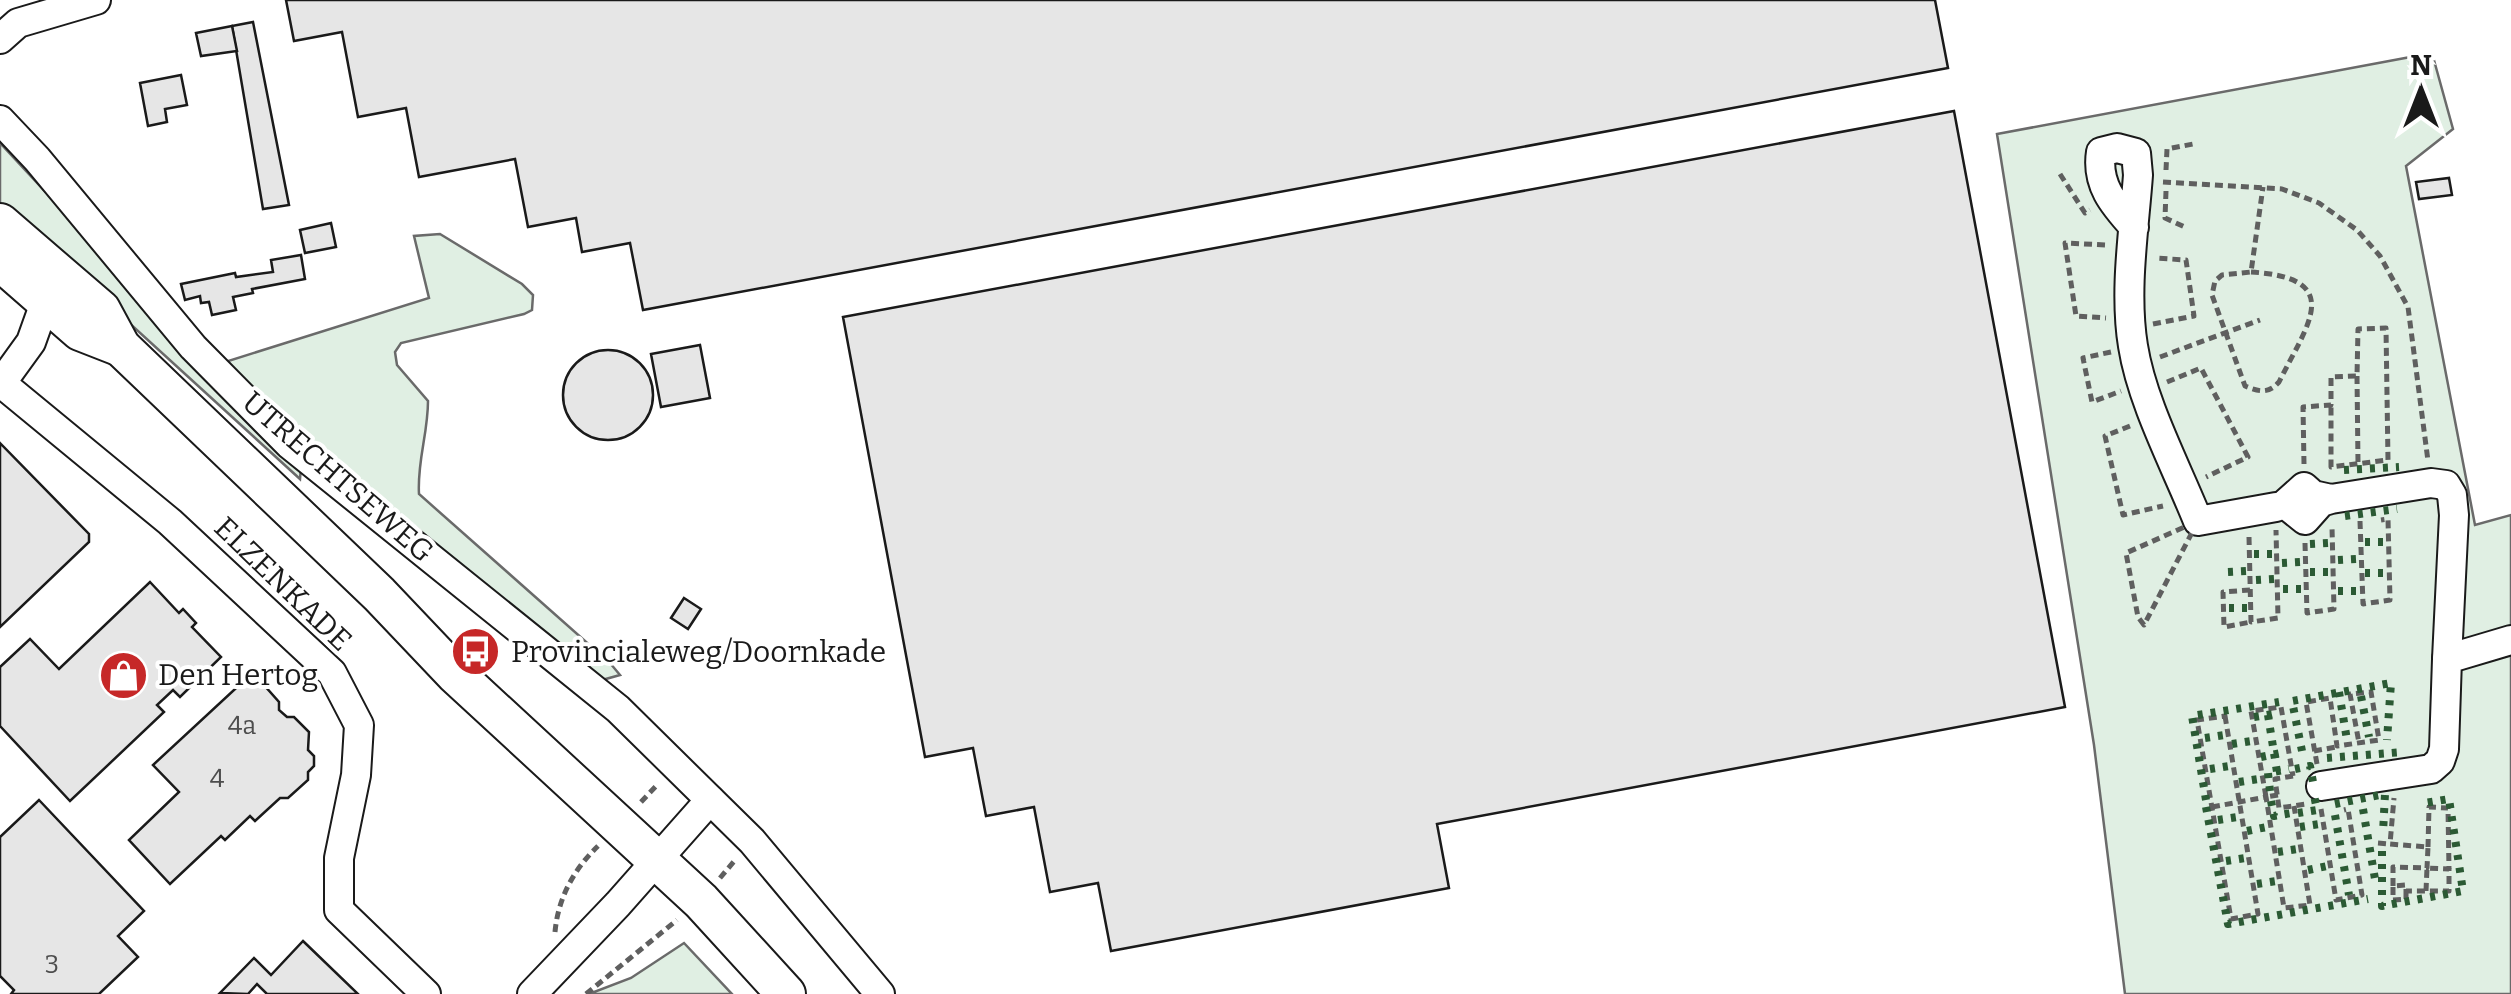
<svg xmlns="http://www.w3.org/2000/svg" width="2511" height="994" font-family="Bitter,serif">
<rect width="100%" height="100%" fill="#fff"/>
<!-- green -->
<g fill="#e0efe3" stroke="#6a6a6a" stroke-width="2.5">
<polygon points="2432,53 2453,129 2406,166 2475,525 2511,515 2511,994 2125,994 2094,745 1997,134"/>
<polygon points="0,143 301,467 300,479 0,205"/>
<path d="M440,234L522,284L533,295L532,310L524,314L401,343L395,352L397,365L428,401C428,434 417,461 419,494L610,663L620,675L602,680L321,455L225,362L429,298L414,236Z"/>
<polygon points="684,943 732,994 589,994 631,978"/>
</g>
<!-- building -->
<g fill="#e6e6e6" stroke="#1a1a1a" stroke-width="2.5">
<polygon points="286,0 1935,0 1948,68 643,310 630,243 582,252 576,218 528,227 515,159 419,177 406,108 358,117 342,32 294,41"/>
<polygon points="253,22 289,205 263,209 232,26"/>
<polygon points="232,26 237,51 201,56 196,33"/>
<polygon points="181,75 187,105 165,109 167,122 148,126 140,83"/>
<polygon points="1954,111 2065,707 1437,824 1449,888 1111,951 1098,883 1050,892 1034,807 986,816 973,748 925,757 843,317"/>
<polygon points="2449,178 2452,195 2419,199 2416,182"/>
<polygon points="331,223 336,247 305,253 300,230"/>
<polygon points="301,255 305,279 252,289 253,293 233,297 236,310 212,315 209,302 201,303 200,296 185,300 181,284 235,273 236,277 273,272 271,260"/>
<polygon points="700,345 710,398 661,407 651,354"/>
<circle cx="608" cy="395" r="45"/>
<polygon points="0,443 89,534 89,542 0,627"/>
<polygon points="150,582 179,613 183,609 196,623 192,627 221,657 180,697 173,690 157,705 164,712 70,801 0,726 0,667 30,639 59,669"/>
<polygon points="684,598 701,609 688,629 671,618"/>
<polygon points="248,677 254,683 263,684 279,702 279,710 287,717 294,717 309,732 308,750 314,756 314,766 308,772 308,780 288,798 280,798 255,821 250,816 225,840 221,836 170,884 129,840 179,792 153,765"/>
<polygon points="39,800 144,911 118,936 138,957 99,994 11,994 14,990 0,976 0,837"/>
<polygon points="303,941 358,994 267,994 257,984 248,994 220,993 254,958 271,975"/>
</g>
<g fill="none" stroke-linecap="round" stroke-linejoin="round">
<defs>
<g id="minor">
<polyline points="0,39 18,23 96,0"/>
<polyline points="0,120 37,159 193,347 289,444 618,709 752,841 880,994"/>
<path d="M2134,227C2113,204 2096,184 2101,152L2117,148L2136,153L2138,175C2134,230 2124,291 2133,346C2142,403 2176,466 2198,521L2276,507"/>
<polyline points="0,382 170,522 332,673 359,725 356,775 339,858 339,910 426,994"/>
<polyline points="2,382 31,342 51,286"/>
<polyline points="2331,499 2313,495 2304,487 2285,504 2305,520 2321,502 2331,499 2431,483 2446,485 2452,495 2454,515 2447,659"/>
<polyline points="2321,786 2431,769 2440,761 2444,749 2447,659 2511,640"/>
<polyline points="532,994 618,904 710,800"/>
</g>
<g id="major">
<polyline points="0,223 101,310 121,347 379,594 455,674 701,901 786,994"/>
<polyline points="0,261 80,331 121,347"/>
</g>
</defs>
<!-- minor casing -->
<use href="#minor" stroke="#1a1a1a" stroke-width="32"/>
<!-- major casing -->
<use href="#major" stroke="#1a1a1a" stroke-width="42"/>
<!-- path -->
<g stroke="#5f5f5f" stroke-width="5" stroke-dasharray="8 5" stroke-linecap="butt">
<polyline points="2166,170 2167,149 2193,144"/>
<polyline points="2060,174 2085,213 2090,210"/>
<polyline points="2163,182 2282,189 2319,203 2357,230 2380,256 2408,307 2428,461"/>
<polyline points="2166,191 2165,218 2187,228"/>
<polyline points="2105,245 2065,243 2076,316 2106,318"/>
<path d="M2251,272C2347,278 2307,325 2279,382C2268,394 2260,392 2245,386L2212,295L2215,281L2222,275L2251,272L2263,187"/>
<polyline points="2153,324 2194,316 2186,260 2155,258"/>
<polyline points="2111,352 2083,358 2092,402 2121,391"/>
<polyline points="2160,357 2260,320"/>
<polyline points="2357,376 2358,463"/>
<polyline points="2167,382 2201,368 2248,457 2206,477"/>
<polyline points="2130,426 2105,436 2123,515 2163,506"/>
<polyline points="2304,464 2303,407 2331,405 2331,377 2357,376 2358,329 2386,328 2388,460 2331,467 2331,405"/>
<polygon points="2198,521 2144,625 2138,617 2126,553"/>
<polyline points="2360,521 2363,604 2390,600 2388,519 2381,520"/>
<polyline points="2249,537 2251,622 2278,618 2276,530"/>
<polyline points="2305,543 2307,613 2334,609 2332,527"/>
<polyline points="2250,590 2223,592 2224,627 2251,622"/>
<polygon points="2225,716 2258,914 2231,919 2197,720"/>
<polyline points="2314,751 2336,747"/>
<polyline points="2317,764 2306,702 2330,698 2337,746 2379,740 2371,692 2350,694 2359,743"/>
<polyline points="2293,776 2275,779 2279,808 2306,804"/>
<polyline points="2278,795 2266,797 2251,711 2281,707 2293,776"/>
<polyline points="641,802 657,785"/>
<polyline points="2212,807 2266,797 2284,908 2310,905 2294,806"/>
<polyline points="2321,809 2336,900 2362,895 2348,809 2344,810"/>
<polyline points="2378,843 2390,844"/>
<polyline points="2428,847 2429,807 2448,808 2449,869"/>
<polyline points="720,878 736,859"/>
<polyline points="2393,886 2393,867 2427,868 2428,847 2390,844 2394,798"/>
<polyline points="2406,891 2406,899 2393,900 2393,886 2406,885 2406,891 2449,891 2449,869 2427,868 2426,891"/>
<path d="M555,932C558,898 574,869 598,846"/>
<polyline points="586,994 677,920"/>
</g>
<!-- minor -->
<use href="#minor" stroke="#fff" stroke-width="28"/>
<!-- major -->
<use href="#major" stroke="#fff" stroke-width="38"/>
<!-- hedge -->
<g stroke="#2b5a34" stroke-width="8" stroke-dasharray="5 8" stroke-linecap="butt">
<polyline points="2344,470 2399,467"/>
<polyline points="2345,516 2397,509"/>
<polyline points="2365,542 2384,542"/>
<polyline points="2310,544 2328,543"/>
<polyline points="2254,554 2272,554"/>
<polyline points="2338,560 2356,559"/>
<polyline points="2282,563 2301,562"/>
<polyline points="2228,572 2247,571"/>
<polyline points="2310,572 2328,572"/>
<polyline points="2365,573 2384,573"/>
<polyline points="2256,580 2274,579"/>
<polyline points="2283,589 2301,589"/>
<polyline points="2338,591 2356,591"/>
<polyline points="2229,608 2247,608"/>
<polyline points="2339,692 2347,740"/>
<polyline points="2361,696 2369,737"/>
<polyline points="2268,715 2277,772"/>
<polyline points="2254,717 2279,713"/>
<polyline points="2205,738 2225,735"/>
<polyline points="2232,744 2252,741"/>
<polyline points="2302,751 2292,701 2391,683 2387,740"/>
<polyline points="2261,757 2286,752"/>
<polyline points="2327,758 2403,752"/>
<polyline points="2210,769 2229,766"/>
<polyline points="2295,769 2310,766 2313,782"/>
<polyline points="2239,782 2259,779"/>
<polyline points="2270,791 2268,773 2289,769"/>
<polyline points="2206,800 2192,716 2279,702"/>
<polyline points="2271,801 2274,816 2292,813"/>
<polyline points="2335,804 2385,794 2383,833"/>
<polyline points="2206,807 2228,924 2368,899"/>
<polyline points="2363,809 2375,879"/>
<polyline points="2298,813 2317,810 2314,795"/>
<polyline points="2335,815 2349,895"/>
<polyline points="2218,820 2238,817"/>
<polyline points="2300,827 2320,824"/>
<polyline points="2247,831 2267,827"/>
<polyline points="2382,851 2382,906 2463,891 2449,799 2425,803"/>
<polyline points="2278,852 2298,849"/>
<polyline points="2226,861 2246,858"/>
<polyline points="2308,870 2327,866"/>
<polyline points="2257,884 2277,881"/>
</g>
</g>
<!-- icons -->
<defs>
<symbol id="bus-disc" viewBox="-11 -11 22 22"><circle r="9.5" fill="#c62828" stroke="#fff"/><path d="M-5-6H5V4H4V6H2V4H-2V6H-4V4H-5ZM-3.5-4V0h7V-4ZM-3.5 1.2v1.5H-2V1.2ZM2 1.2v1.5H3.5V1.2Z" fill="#fff"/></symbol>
<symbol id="shop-disc" viewBox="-11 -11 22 22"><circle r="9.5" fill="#c62828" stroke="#fff"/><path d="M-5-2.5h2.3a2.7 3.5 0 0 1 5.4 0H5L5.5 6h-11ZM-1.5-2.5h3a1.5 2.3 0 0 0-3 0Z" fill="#fff"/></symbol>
</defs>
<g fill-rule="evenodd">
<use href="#bus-disc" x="448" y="624" width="55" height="55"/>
<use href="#shop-disc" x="96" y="648" width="55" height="55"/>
</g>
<g text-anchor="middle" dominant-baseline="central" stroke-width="8" stroke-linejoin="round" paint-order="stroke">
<!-- number labels -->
<g font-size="25" fill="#4d4d4d">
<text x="242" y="726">4a</text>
<text x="217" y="779">4</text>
<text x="52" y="965">3</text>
</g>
<!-- street labels -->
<g font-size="30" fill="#1a1a1a" stroke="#fff">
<text transform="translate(338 477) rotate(41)">UTRECHTSEWEG</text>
<text transform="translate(283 584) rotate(44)">ELZENKADE</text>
</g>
<!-- poi labels -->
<g font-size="30" fill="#1a1a1a" stroke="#fff" text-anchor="start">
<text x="511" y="652">Provincialeweg/Doornkade</text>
<text x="158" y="675">Den Hertog</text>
</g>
</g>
<!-- north arrow -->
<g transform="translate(2421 90)" stroke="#ffffff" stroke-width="8" paint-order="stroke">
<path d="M0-8L18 38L0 25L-18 38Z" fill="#1a1a1a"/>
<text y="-15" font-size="28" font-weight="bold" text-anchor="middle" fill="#1a1a1a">N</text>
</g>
</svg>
